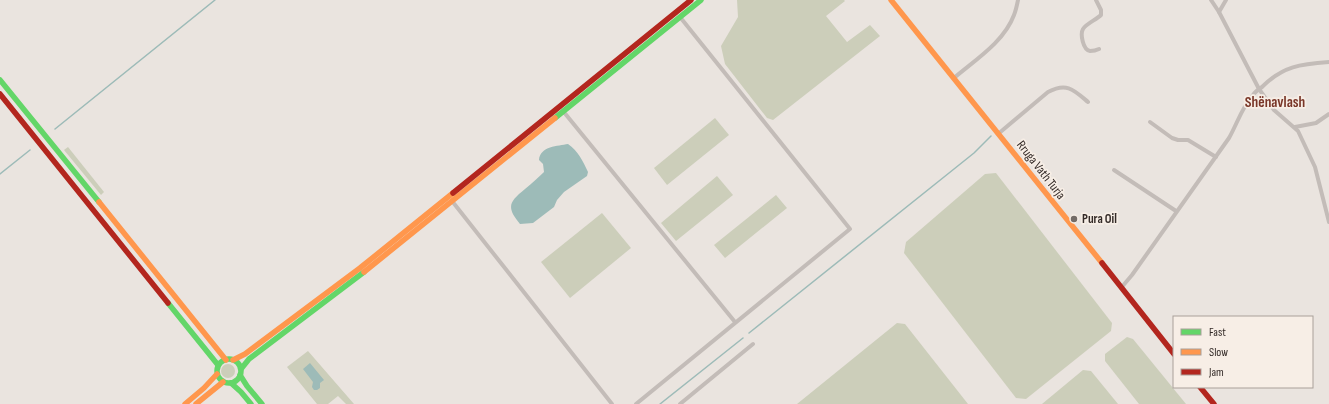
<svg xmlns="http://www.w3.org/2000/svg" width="1329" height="404" font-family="'Sofia Sans Condensed',sans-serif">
<rect width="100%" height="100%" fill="#eae4df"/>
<!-- green -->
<g fill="#ccceba">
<polygon points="737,0 844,0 845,1 826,16 847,42 870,25 880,36 773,120 767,118 725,64 721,46 738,17"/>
<polygon points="715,118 729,135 667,185 654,168"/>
<polygon points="68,147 104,192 101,195 64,150"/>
<polygon points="996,173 1112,323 1111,331 1026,399 1016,398 904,253 906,242 985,174"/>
<polygon points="717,176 733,195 676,241 661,223"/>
<polygon points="776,195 787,208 725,258 714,245"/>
<polygon points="602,213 631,248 570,298 541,262"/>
<polygon points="897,323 905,324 968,404 797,404"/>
<polygon points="1127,337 1133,339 1186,404 1139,404 1105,361 1105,354"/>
<polygon points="308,351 354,404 346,404 338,396 328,404 317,404 287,367"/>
<circle cx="228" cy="371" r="7"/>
<polygon points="1083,370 1091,371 1118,404 1042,404"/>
</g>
<!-- water -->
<g fill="#9dbbb8">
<path d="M568,144C578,151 583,161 588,172L587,176L564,192L557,200L554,207L533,223L520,224C506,207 509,202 525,189C532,183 538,178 544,172L543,164L539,160C540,146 558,146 568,144Z"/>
<polygon points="310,363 324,380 320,383 320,388 317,390 314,390 312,387 313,382 303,369"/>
</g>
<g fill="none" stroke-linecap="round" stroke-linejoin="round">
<!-- stream -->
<g stroke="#9dbbb8" stroke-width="1.5">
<polyline points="55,129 215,0"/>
<polyline points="0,174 30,150"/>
<polyline points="749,333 974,153 991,136"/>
<polyline points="660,404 743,338"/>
</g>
<!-- street -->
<g stroke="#c3bcb8" stroke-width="4">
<path d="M1096,0L1101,10V15C1096,20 1087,23 1083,29C1080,34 1083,50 1090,51C1093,51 1097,50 1099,49"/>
<polyline points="1211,0 1219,12 1259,89 1274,110 1298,131 1315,167 1329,222"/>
<polyline points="1219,12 1226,0"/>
<path d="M954,78C975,60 1004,42 1014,15C1016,10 1017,5 1018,0"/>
<polyline points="563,111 735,322"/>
<polyline points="1150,122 1172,138 1178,140 1188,140 1216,157"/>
<polyline points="1295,127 1316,123 1329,114"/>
<path d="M998,134L1048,92C1067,82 1074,90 1088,102"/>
<polyline points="1114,170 1176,211"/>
<polyline points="452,201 612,404"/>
<path d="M1121,288L1132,275L1229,138C1237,124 1242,107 1253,95C1255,92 1259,89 1262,87C1283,66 1301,64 1329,62"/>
<polyline points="636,404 850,229 680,17"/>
<polyline points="680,404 753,344"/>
</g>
<!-- fast -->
<g stroke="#63d668" stroke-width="5.5">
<polyline points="0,80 99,202"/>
<polyline points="555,118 701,0"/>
<polyline points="168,303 218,365"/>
<circle cx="229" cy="371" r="12"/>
<polyline points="241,369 249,359 364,272"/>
<polyline points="240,375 247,386 262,404"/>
<polyline points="231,383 241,392 251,404"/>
</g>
<!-- slow -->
<g stroke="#ff974d" stroke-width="5.5">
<polyline points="891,0 1102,263"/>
<polyline points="99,202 226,360"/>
<polyline points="364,272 555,118"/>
<polyline points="233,360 245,354 360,268 453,193"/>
<polyline points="185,404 204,388 217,374"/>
<polyline points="196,404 223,382"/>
</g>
<!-- jam -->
<g stroke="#b3261e" stroke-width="5.5">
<polyline points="0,94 168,303"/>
<polyline points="453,193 691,0"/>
<polyline points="1102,263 1174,354"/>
<polyline points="1200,387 1214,404"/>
</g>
</g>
<!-- markers -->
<circle fill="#736b67" stroke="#f7eee6" stroke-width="1.5" cx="1074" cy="219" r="4"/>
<g text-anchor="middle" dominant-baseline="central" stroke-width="3.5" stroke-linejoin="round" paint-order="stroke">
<!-- street labels -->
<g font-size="13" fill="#332a27" stroke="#f7eee6">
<text transform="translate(1041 170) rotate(52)">Rruga Vath Turja</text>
</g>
<!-- poi labels -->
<g font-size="13" font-weight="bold" fill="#332a27" stroke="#f7eee6" text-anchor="start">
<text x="1082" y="219">Pura Oil</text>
</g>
<!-- quarter labels -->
<g font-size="15" font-weight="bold" fill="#793628" stroke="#f7eee6">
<text x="1275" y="102">Shënavlash</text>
</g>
</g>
<!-- legend -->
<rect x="1173" y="316" width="140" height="72" fill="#f7eee6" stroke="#a9a09a"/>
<rect x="1181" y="329" width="20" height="6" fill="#63d668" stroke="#a9a09a"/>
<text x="1209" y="336" font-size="12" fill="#332a27">Fast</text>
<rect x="1181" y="349" width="20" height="6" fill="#ff974d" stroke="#a9a09a"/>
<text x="1209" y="356" font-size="12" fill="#332a27">Slow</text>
<rect x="1181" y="369" width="20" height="6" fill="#b3261e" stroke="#a9a09a"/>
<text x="1209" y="376" font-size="12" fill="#332a27">Jam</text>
</svg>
